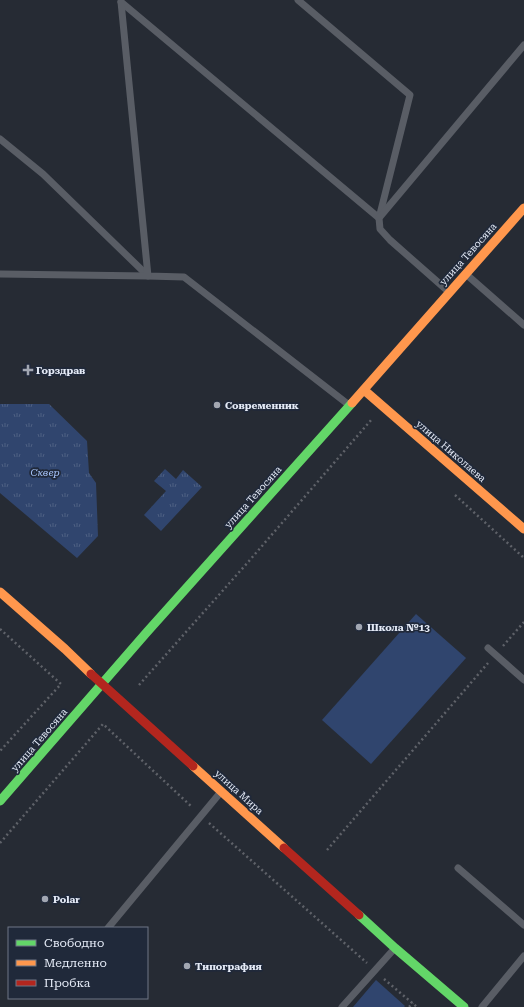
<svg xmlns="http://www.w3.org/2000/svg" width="524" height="1007" font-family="'Roboto Serif',serif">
<defs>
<pattern id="park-tufts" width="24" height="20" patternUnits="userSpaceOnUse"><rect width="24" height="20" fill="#30456e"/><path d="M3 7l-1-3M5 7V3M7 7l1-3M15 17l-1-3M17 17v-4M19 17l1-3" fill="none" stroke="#4e6083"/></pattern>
</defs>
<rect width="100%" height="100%" fill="#262b34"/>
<!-- grass -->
<g fill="#30456e">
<polygon points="416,614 466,658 371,764 322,720"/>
<polygon points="376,980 405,1006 404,1007 353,1007"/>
</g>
<!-- park -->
<g fill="url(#park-tufts)">
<polygon points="0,404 49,404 87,441 89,473 96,483 98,536 77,558 0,493"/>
<polygon points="165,469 176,479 183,470 202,487 161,531 144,515 166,491 154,481"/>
</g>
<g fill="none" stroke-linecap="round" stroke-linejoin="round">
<!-- path -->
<g stroke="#5f6269" stroke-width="2.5" stroke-dasharray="2 3" stroke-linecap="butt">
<polyline points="455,495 524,558"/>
<polyline points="0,629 61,684 0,751"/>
<polyline points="503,646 524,622"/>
<polyline points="139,685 249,561 372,419"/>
<polyline points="209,823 367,963"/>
<polyline points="0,843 103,724 192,807"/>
<polyline points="327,850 488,663"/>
<polyline points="384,979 417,1007"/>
<polyline points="409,1007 413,1003"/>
</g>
<!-- lane -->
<g stroke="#595d65" stroke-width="7">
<polyline points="121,2 379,218 410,95 298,0"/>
<polyline points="0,139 43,174 148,276 184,277 349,405"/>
<polyline points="0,274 148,276 121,2"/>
<polyline points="467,275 524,325"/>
<polyline points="449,292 390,240 380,229 379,218 524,45"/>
<polyline points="488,648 524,680"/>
<polyline points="458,868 524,925"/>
<polyline points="108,928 220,793"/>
<polyline points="342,1007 395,948"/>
<polyline points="482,1007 524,956"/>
</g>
<!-- fast -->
<g stroke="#63d668" stroke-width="9">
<polyline points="0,801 147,632 352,403"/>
<polyline points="359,915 395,948 464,1007"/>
</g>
<!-- slow -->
<g stroke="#ff974d" stroke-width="9">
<polyline points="364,390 524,529"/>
<polyline points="352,403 524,208"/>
<polyline points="0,592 65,649 91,674"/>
<polyline points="193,766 284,848"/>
</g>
<!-- jam -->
<g stroke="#b3261e" stroke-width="9">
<polyline points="91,674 193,766"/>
<polyline points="284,848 359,915"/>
</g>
</g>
<!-- markers -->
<g fill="#a2a7b2" stroke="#20293a" stroke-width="1.5">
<path d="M26 364h4v4h4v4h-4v4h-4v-4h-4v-4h4z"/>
<circle cx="217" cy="405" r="4"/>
<circle cx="359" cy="627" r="4"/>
<circle cx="45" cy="899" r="4"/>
<circle cx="187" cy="966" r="4"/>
</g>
<g text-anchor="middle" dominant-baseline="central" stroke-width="3.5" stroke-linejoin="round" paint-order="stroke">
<!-- street labels -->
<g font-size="10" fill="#e4eaf6" stroke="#20293a">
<text transform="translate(468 254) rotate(-48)">улица Тевосяна</text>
<text transform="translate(451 451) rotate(41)">улица Николаева</text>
<text transform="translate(253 497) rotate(-48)">улица Тевосяна</text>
<text transform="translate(39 740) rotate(-49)">улица Тевосяна</text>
<text transform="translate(239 792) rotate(42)">улица Мира</text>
</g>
<!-- poi labels -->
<g font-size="10" font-weight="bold" fill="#e4eaf6" stroke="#20293a" text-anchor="start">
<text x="36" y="370">Горздрав</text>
<text x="225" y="405">Современник</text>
<text x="367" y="627">Школа №13</text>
<text x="53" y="899">Polar</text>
<text x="195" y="966">Типография</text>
</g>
<!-- park labels -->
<g font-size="10" font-style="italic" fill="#a8c6fe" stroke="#20293a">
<text x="45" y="472">Сквер</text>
</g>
</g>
<!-- legend -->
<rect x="8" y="927" width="140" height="72" fill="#20293a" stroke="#6e7685"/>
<rect x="16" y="940" width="20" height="6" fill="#63d668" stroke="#6e7685"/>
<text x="44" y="947" font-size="12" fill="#e4eaf6">Свободно</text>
<rect x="16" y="960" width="20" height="6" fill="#ff974d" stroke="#6e7685"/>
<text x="44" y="967" font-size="12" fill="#e4eaf6">Медленно</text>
<rect x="16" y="980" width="20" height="6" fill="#b3261e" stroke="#6e7685"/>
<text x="44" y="987" font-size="12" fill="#e4eaf6">Пробка</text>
</svg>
